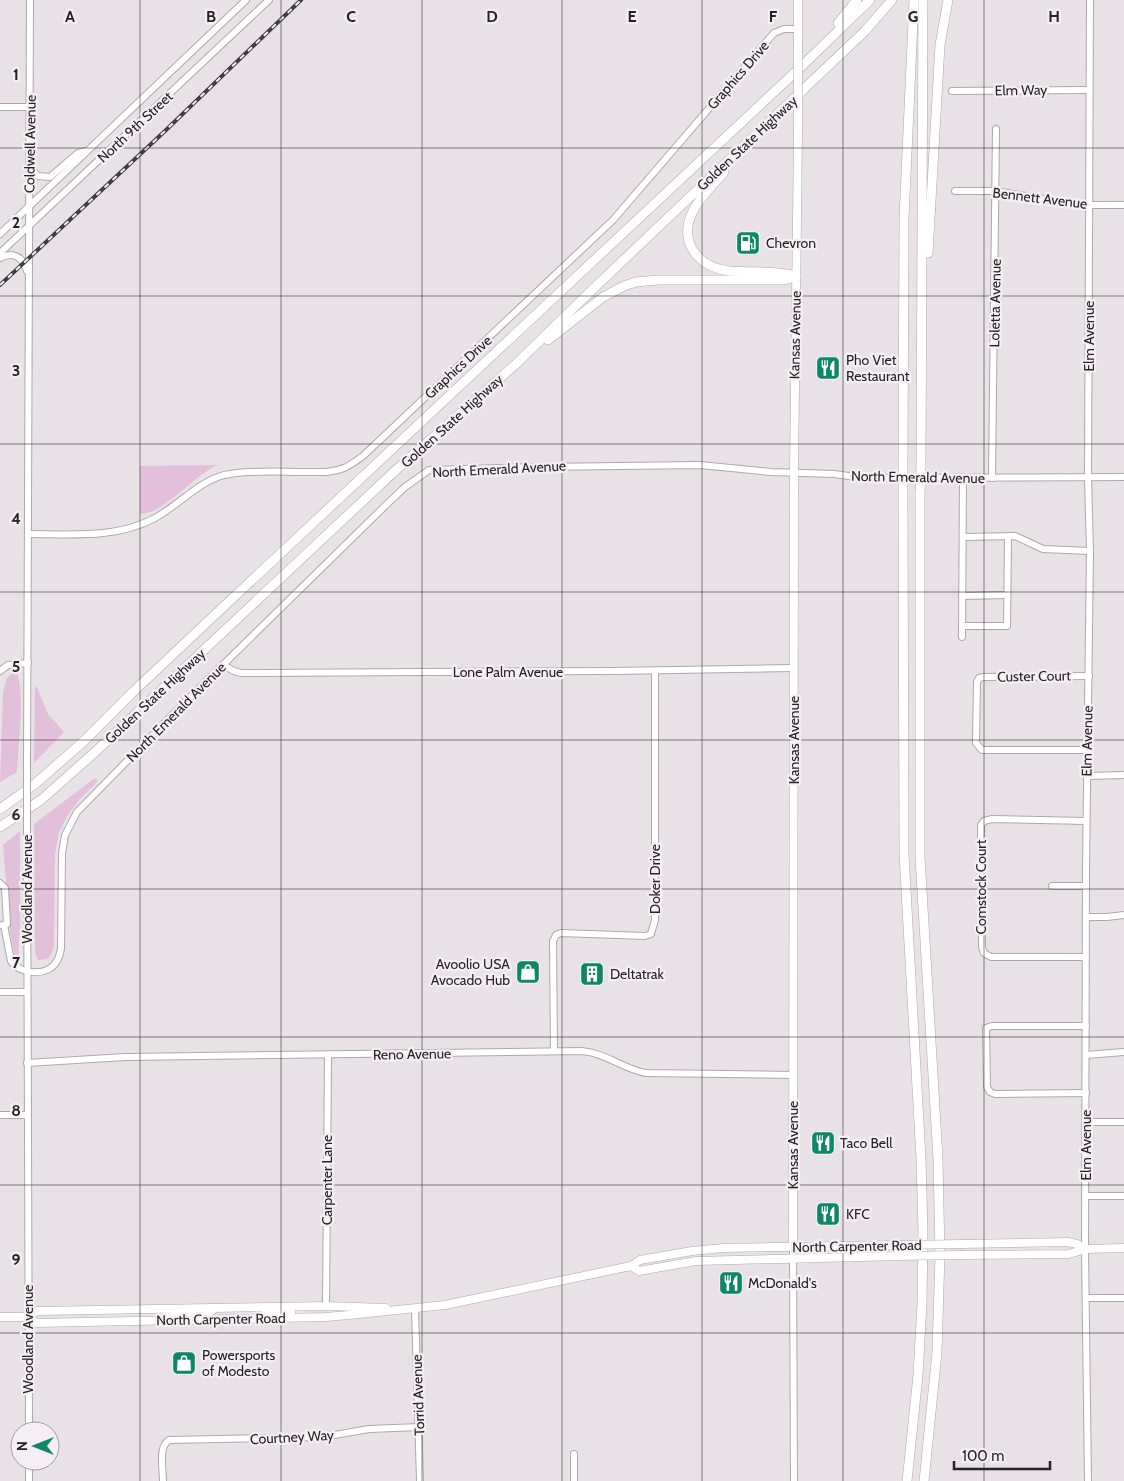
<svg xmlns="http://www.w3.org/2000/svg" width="1124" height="1481" font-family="Cabin,sans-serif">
<rect width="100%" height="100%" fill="#e8e2e6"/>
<!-- grass -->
<g fill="#e2bfdb">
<path d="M218,465C195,474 164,514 140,514V466Z"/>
<path d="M13,672L17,673C25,693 18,748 17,772L0,782L3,692L7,678Z"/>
<polygon points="36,685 48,714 64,732 34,763 35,689"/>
<polygon points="95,778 98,781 79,800 68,815 59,832 55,855 54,946 51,955 47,959 38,960 35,952 34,824"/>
<polygon points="20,831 20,929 18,962 16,963 10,932 3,845"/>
</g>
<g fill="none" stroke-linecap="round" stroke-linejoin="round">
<defs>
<g id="minor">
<polyline points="952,91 1089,90"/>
<polyline points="0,107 30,107"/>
<polyline points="30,168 38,176 50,177 78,153 86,151"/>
<polyline points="955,191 996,191 1078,205 1124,205"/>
<polyline points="0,234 246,0"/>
<polyline points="0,253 269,0"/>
<path d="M0,258C13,251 23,257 27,271"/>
<polyline points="992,478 996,129"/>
<path d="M28,534C71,534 116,539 155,518C179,505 203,477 230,474C255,470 281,472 306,472C319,472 332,473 344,468C351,465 357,460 363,456L613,220L774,33L784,29H798"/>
<polyline points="963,537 1015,536 1043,549 1090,551"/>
<polyline points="962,596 1007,595"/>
<polyline points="962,626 1007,626 1008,537"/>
<polyline points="962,637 963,478"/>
<polyline points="223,665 234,671 241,673 614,671 794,668"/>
<polyline points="0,671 8,665 28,663"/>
<polyline points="1087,750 982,750 976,743 977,682 979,678 984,677 1089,676"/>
<polyline points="27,762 30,0"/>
<polyline points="1087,776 1124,775"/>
<polyline points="1086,821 992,819 984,821 981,825 982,947 984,953 991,957 1086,957"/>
<polyline points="27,834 29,1431"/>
<polyline points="0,883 5,888 7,924 2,925"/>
<polyline points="1052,886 1086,886"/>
<polyline points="1086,917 1107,917 1124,915"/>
<path d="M4,925L11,961C20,975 48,977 57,961C59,958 60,953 61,949L62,853L65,835L77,812L184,703L386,505L405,487L429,470L539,467L700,465L771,472L834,474L863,478L1124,477"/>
<polyline points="0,992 27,992"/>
<polyline points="554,1051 553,941 556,935 561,933 645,936 651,934 655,920 655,671"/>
<polyline points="1086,1055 1124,1052"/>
<path d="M27,1063L125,1057L582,1051C606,1053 623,1069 646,1073L793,1075"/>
<polyline points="1086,1093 995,1094 990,1092 987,1087 986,1028 992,1026 1086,1026"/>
<polyline points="0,1115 27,1115"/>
<polyline points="1086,1122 1124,1122"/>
<polyline points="1085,1196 1124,1196"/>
<polyline points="793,1247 794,1481"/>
<polyline points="1087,1298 1124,1298"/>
<polyline points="326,1306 328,1055"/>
<polyline points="415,1309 420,1481"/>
<polyline points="29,1461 29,1481"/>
<path d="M163,1481C163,1469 158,1447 169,1440L323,1437L369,1429L420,1427"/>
<polyline points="574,1481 574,1454"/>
<polyline points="1088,1481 1085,1249 1086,868 1090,551 1088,477 1090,0"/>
</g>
<g id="major">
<polyline points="798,0 798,43"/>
<polyline points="961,1244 1068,1242 1077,1244 1085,1249"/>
<polyline points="793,1247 794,471 798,132"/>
<polyline points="961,1255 1069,1254 1085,1249 1124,1248"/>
<polyline points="631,1266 639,1271 696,1261 899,1256"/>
<polyline points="260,1316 270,1313 291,1313"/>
<polyline points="0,1317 28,1317 37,1323 326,1317 349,1315 445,1305 631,1266 640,1260 692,1251 723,1248 899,1245"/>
<polyline points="28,1317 37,1311 326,1306 386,1308"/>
<polyline points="160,1319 172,1314 208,1313 212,1311 213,1308"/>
</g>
<g id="highway">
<polyline points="838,23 857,0"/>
<path d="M724,172C714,184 700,197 693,211C677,242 699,268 730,271C752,273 775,270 795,276"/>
<polyline points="928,253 940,45 948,0"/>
<polyline points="548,340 603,297 624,286 636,282 658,280 784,280 796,277"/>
<polyline points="903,467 904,218 914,0"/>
<polyline points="921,467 923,0"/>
<polyline points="903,494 904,854 921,1159 923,1231 922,1303 918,1375 907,1481"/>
<polyline points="920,494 920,857 938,1159 940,1255 937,1352 924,1481"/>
<polyline points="0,809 35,784 84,741 135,690 235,596 805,63 870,0"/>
<polyline points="0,827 41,800 94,753 397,469 516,364 594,288 865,31 892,0"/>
</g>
</defs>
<!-- minor casing -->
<use href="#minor" stroke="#ada8ac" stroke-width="8"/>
<!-- major casing -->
<use href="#major" stroke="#ada8ac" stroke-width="9"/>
<!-- highway casing -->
<use href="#highway" stroke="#ada8ac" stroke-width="10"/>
<!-- minor -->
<use href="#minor" stroke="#fff" stroke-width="6"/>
<!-- major -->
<use href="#major" stroke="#fff" stroke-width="8"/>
<!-- highway -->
<use href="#highway" stroke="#fff" stroke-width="9"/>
<defs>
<polyline id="rail" points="0,285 165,131 301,0"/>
</defs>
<!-- rail casing -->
<use href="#rail" stroke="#403e40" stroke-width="4"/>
<!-- rail -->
<use href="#rail" stroke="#f5eff4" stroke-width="2" stroke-dasharray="5.5" stroke-linecap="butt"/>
<defs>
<polyline id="minor-bridge" points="27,834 27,762"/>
<g id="major-bridge">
<polyline points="798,132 798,43"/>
<polyline points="899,1245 961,1244"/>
<polyline points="899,1256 961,1255"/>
</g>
<g id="highway-bridge">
<polyline points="903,467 903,494"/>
<polyline points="920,494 921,467"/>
</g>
</defs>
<!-- minor-bridge casing -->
<use href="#minor-bridge" stroke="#ada8ac" stroke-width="8" stroke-linecap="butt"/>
<!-- major-bridge casing -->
<use href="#major-bridge" stroke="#ada8ac" stroke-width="9" stroke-linecap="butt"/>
<!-- highway-bridge casing -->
<use href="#highway-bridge" stroke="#ada8ac" stroke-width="10" stroke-linecap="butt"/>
<!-- minor-bridge -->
<use href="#minor-bridge" stroke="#fff" stroke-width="6"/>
<!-- major-bridge -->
<use href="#major-bridge" stroke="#fff" stroke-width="8"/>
<!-- highway-bridge -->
<use href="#highway-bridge" stroke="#fff" stroke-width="9"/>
</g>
<!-- grid -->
<path fill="none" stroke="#252325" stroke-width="1" stroke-opacity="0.55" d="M140,0V1481M281,0V1481M422,0V1481M562,0V1481M702,0V1481M843,0V1481M984,0V1481M0,148H1124M0,296H1124M0,444H1124M0,592H1124M0,740H1124M0,889H1124M0,1037H1124M0,1185H1124M0,1333H1124"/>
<!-- icons -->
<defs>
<symbol id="fuel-square" viewBox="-11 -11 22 22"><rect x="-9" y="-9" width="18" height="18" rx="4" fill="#0e8769" stroke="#f5eff4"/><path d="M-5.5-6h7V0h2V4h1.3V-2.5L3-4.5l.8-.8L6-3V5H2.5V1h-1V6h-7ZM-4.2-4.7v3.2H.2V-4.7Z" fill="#fff"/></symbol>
<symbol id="restaurant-square" viewBox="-11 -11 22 22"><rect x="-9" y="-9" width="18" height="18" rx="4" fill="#0e8769" stroke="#f5eff4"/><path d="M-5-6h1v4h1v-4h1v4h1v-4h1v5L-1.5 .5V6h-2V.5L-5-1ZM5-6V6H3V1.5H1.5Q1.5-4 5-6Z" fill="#fff"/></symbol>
<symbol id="shop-square" viewBox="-11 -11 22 22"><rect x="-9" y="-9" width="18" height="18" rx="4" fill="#0e8769" stroke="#f5eff4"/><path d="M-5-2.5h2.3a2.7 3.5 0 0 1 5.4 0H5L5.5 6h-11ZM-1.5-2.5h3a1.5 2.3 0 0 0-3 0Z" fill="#fff"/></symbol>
<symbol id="building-square" viewBox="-11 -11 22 22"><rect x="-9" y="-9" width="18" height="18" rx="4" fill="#0e8769" stroke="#f5eff4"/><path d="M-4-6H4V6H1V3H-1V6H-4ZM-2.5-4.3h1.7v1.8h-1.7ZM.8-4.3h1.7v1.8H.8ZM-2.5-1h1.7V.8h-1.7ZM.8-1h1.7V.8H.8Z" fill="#fff"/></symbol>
</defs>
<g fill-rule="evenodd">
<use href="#fuel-square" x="734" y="229" width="28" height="28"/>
<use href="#restaurant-square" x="814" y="354" width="28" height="28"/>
<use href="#shop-square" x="514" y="958" width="28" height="28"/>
<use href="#building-square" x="578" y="960" width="28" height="28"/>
<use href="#restaurant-square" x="809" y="1129" width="28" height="28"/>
<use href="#restaurant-square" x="814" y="1200" width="28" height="28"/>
<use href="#restaurant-square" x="717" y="1269" width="28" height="28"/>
<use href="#shop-square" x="170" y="1349" width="28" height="28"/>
</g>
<g text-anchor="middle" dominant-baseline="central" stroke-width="4.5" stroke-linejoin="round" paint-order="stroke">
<!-- street labels -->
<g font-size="14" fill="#252325" stroke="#f5eff4">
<text transform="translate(738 75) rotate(-49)">Graphics Drive</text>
<text transform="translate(1021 90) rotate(-1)">Elm Way</text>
<text transform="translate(135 127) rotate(-43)">North 9th Street</text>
<text transform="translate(747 143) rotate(-43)">Golden State Highway</text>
<text transform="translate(30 144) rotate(-89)">Coldwell Avenue</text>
<text transform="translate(1040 198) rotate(7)">Bennett Avenue</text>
<text transform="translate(995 303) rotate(-89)">Loletta Avenue</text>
<text transform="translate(795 335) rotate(-89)">Kansas Avenue</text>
<text transform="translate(1089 336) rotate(-90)">Elm Avenue</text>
<text transform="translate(458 367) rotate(-43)">Graphics Drive</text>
<text transform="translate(452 421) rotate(-42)">Golden State Highway</text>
<text transform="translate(499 469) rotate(-3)">North Emerald Avenue</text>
<text transform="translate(918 477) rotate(1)">North Emerald Avenue</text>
<text x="508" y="672">Lone Palm Avenue</text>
<text transform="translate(1034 676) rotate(-1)">Custer Court</text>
<text transform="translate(155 696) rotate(-43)">Golden State Highway</text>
<text transform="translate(176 712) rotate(-45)">North Emerald Avenue</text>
<text transform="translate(794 740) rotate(-90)">Kansas Avenue</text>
<text transform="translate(1087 741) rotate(-89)">Elm Avenue</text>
<text transform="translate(655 879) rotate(-90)">Doker Drive</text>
<text transform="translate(981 887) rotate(-90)">Comstock Court</text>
<text transform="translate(27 889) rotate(-90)">Woodland Avenue</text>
<text transform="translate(412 1054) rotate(-1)">Reno Avenue</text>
<text transform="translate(793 1145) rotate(-90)">Kansas Avenue</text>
<text transform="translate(1086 1145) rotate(-90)">Elm Avenue</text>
<text transform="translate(327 1180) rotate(-90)">Carpenter Lane</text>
<text transform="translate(857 1246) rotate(-1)">North Carpenter Road</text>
<text transform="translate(221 1319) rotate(-1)">North Carpenter Road</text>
<text transform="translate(28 1339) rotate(-90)">Woodland Avenue</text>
<text transform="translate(418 1395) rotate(-92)">Torrid Avenue</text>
<text transform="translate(292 1437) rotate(-3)">Courtney Way</text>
</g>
<!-- poi labels -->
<g font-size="14" fill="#252325" stroke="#f5eff4" text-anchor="start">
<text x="766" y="243">Chevron</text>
<text x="846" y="360">Pho Viet<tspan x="846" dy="16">Restaurant</tspan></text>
<text x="510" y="964" text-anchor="end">Avoolio USA<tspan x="510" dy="16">Avocado Hub</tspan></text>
<text x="610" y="974">Deltatrak</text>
<text x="840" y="1143">Taco Bell</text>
<text x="846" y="1214">KFC</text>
<text x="748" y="1283">McDonald's</text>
<text x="202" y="1355">Powersports<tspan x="202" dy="16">of Modesto</tspan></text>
</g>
</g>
<g font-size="16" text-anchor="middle" font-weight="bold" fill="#252325" stroke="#f5eff4" stroke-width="4.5" stroke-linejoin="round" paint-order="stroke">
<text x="70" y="22">A</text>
<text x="211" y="22">B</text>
<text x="351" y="22">C</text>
<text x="492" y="22">D</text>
<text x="632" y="22">E</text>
<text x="773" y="22">F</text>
<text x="913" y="22">G</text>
<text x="1054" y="22">H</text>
<text x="16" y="80">1</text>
<text x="16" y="228">2</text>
<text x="16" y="376">3</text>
<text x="16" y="524">4</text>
<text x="16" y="672">5</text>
<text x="16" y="820">6</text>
<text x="16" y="968">7</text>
<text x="16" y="1116">8</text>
<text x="16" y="1265">9</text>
</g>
<!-- north arrow -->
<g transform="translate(35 1446) rotate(270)"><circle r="24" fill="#f5eff4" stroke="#a29da1"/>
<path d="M0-4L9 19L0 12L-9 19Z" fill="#0e8769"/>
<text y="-8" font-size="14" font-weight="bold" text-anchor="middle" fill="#252325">N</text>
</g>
<!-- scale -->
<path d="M954 1461v8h96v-8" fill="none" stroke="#252325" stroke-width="2.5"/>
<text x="962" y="1461" font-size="15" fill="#252325" stroke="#f5eff4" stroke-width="4" paint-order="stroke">100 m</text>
</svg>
